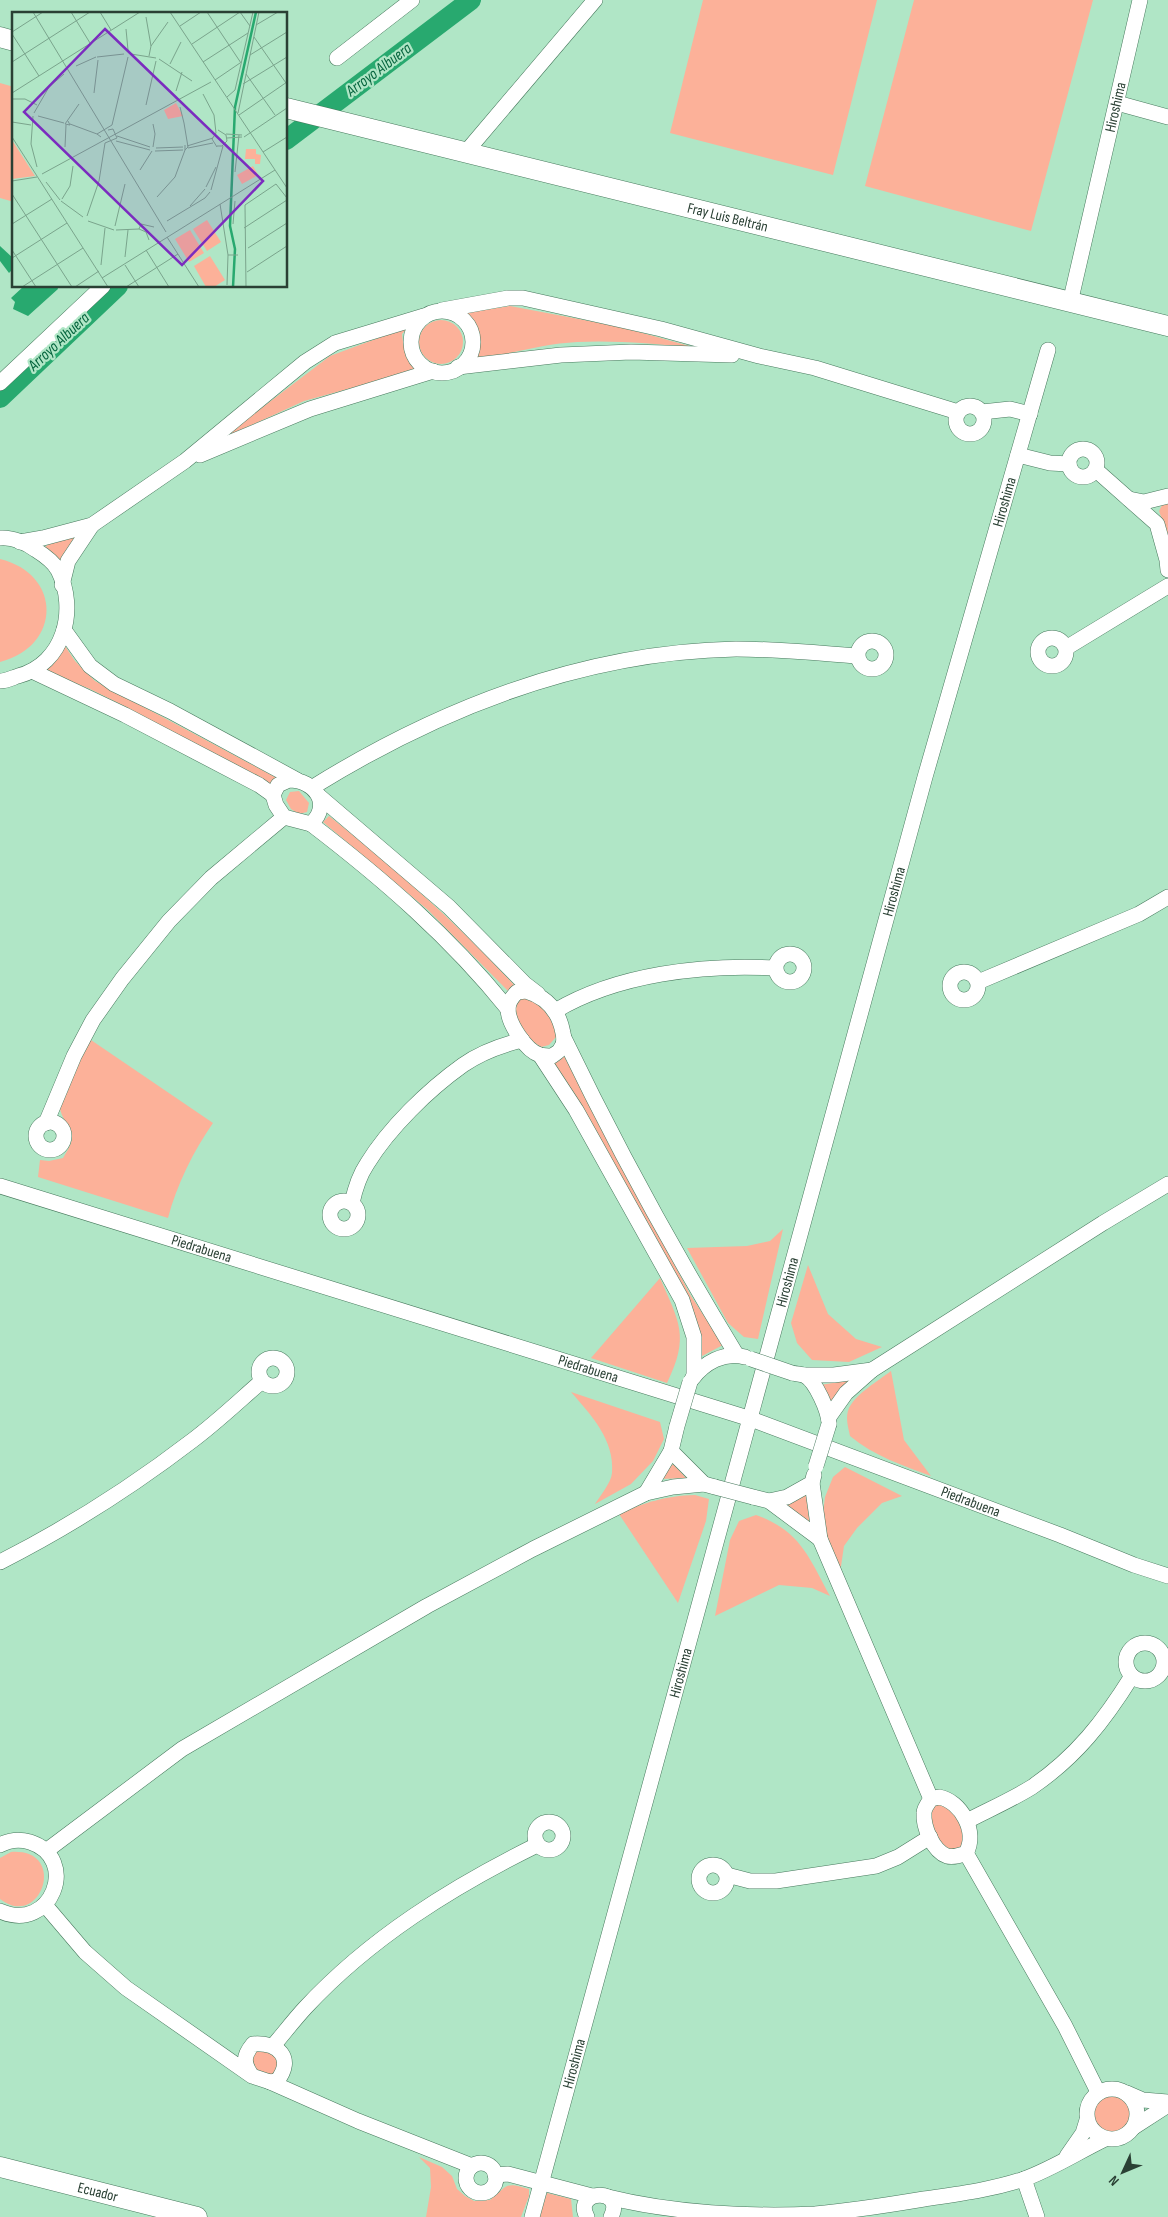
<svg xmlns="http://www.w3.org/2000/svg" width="1168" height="2217" font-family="'Sofia Sans Condensed',sans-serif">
<rect width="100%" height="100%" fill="#b0e6c6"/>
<!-- green -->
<g fill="#fcb199">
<polygon points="703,0 877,0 833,175 670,133"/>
<polygon points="914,0 1093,0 1031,231 865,186"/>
<polygon points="0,83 14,87 14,202 0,198"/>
<path d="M510,306L621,327L693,347C654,344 615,340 577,342C542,344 507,354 474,362C480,340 478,331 464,313Z"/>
<circle cx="441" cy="342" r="22"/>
<path d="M408,327L402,334C403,349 408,358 417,370L304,401L221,439L330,356Z"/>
<polygon points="1168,502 1168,536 1159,511 1162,505"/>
<polygon points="82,532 59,565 45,547 53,541"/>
<path d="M0,559C62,574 62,646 0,662Z"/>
<polygon points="63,643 75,661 95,681 277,778 272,785 126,707 90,689 41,670"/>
<polygon points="299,791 309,803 307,812 299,814 291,809 286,800 290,792"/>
<path d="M329,816C396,869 459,925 516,987L509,992L428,910L323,822Z"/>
<path d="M523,997C542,998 555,1020 556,1037L549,1045L541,1047C525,1038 511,1019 518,1000Z"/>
<path d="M88,1038L213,1123C193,1152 177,1184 168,1218L38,1177L40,1160L49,1161L63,1158C84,1127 63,1131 59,1104Z"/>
<polygon points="564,1056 691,1296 723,1345 702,1356 687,1300 551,1063 559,1061"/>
<polygon points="783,1229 758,1339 744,1337 728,1323 687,1248 747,1246 770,1241"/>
<polygon points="808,1265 828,1314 856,1339 882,1347 849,1362 812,1360 797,1343 791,1323"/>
<path d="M660,1278C679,1322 690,1336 667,1383L591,1358Z"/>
<path d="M891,1371L904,1440L931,1476C902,1465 874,1456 850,1436C848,1427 845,1417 849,1408C857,1393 878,1381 891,1371Z"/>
<polygon points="852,1380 831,1403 820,1385"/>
<path d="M571,1392L660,1422L664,1439L653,1461L631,1484L595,1504C600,1496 611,1483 612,1473C615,1440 591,1415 571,1392Z"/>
<polygon points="673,1464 686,1478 660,1479"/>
<polygon points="845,1467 902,1496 882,1503 857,1528 844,1546 840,1573 827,1541 823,1513 825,1497 833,1477"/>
<polygon points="806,1494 810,1525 784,1502"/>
<path d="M695,1495L709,1499L706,1521L678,1603L619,1514C646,1502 665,1496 695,1495Z"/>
<path d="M756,1515C801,1531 809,1558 830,1596L812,1588L779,1585L715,1616L730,1540L739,1521Z"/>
<path d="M935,1804C954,1807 959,1822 966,1838L959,1850C938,1851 931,1828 929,1811Z"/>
<path d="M11,1852C69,1848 41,1931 0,1899V1858Z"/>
<polygon points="257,2048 273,2051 281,2068 270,2078 250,2066"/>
<circle cx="1111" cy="2115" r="19"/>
<path d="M419,2157L442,2167L452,2176L457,2189L465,2196L474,2201L490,2200C508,2186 504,2181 529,2189V2196L521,2217H426L431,2187L430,2168Z"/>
<polygon points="547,2193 571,2199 573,2217 539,2217"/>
</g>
<!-- water -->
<g fill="#28a96f">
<polygon points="0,246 14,259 14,268 9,273 0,261"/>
<polygon points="24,286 57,286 58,289 28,316 13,309 15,302 11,298"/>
</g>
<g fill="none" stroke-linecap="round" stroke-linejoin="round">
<!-- canal -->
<g stroke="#28a96f" stroke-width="20">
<polyline points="286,140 471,0"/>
<polyline points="0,398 118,286"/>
</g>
<defs>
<g id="minor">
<polyline points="337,58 412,0"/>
<polyline points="1117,103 1168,117"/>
<polyline points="466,152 595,0"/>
<path id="s1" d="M1070,303L1140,0"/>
<polyline points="442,310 508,298 523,298 661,329 759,356 815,368 958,412"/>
<circle cx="442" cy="342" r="31"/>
<polyline points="458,367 561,355 631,352 732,355"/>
<polyline points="0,383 103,286"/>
<circle cx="970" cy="420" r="14"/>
<polyline points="982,412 1010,409 1030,414"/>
<circle cx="1083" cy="463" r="14"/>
<polyline points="200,455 310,409 433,371"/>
<polyline points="1018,455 1050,463 1069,464"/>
<polyline points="1096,470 1157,524 1167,560 1168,570"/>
<polyline points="1129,499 1144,502 1168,496"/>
<path d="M0,538C12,537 26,543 36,550C44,555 53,561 58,570C78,610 64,664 18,676C12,678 6,681 0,681"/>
<polyline points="20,542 43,538 92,525 185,461 305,362 335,343 424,316"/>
<polyline points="62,585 68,561 92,525"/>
<polyline points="64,630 90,666 114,684 170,711 297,780"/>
<circle cx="1052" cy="652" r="14"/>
<circle cx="872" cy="655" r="14"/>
<polyline points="1066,648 1168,586"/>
<polyline points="32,671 125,715 259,785 273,795"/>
<path d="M289,780C315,780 332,804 311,824L284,817L276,805L273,795L278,785Z"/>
<path d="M313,787C442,707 583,652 736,649C776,649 817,653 857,656"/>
<polyline points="319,796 449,907 525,984 538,994"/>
<path d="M311,824C383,879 451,938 508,1009"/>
<circle cx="790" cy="968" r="14"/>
<circle cx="964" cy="986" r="14"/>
<polyline points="978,982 1139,914 1168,897"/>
<path d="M526,991C547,997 559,1011 563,1033C564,1037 564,1044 561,1048C560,1051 555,1054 552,1056C549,1056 544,1056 540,1055C526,1051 508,1023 508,1009C508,1002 513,996 517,992Z"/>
<path d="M555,1011C617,974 703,964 775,968"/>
<path d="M564,1038C616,1146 674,1252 736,1354"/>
<polyline points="540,1055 576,1110 682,1300 694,1337 694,1376"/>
<circle cx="50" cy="1136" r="14"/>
<polyline points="46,1123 74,1056 93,1020 122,979 169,921 211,878 284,817"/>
<path id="s2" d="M0,1186L751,1419L1060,1535L1134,1565L1168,1576"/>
<circle cx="344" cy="1215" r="14"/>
<path d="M352,1203C355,1189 359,1176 367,1164C389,1128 428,1090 463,1065C480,1053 502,1045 522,1040"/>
<circle cx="273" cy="1372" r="14"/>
<path d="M792,1373C796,1374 801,1374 804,1375C816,1381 829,1412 829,1424"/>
<polyline points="804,1375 834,1375 872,1370"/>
<path d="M692,1379C704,1363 724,1351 745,1357"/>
<polyline points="829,1417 846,1393 872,1370 1103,1223 1168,1184"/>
<polyline points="677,1426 671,1451 704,1484"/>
<polyline points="646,1493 671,1451"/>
<polyline points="753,1497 769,1501 820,1539 812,1483"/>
<polyline points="769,1501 787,1497 812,1483 814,1475"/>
<polyline points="820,1539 931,1799"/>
<path d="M0,1562C67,1528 133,1486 193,1440C217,1422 239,1401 262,1381"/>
<circle cx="1145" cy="1662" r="19"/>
<path d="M939,1797C961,1801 978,1832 966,1853C961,1855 954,1858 947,1856C933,1851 923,1827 924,1813C924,1808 928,1803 931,1799Z"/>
<path d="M967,1821C988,1810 1011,1800 1032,1787C1076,1757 1104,1721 1132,1676"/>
<circle cx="549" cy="1836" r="14"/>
<path d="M0,1845C9,1840 20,1839 30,1842C80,1858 52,1934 0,1911"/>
<polyline points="46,1851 182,1749 427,1606 533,1549 646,1493 673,1487 704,1484 715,1487"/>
<polyline points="966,1853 1065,2026 1098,2092"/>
<circle cx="713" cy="1879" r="14"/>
<polyline points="727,1875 750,1881 776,1881 876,1866 898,1857 930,1837"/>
<path d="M45,1905L85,1952L126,1988L252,2076L270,2082L277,2081C295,2058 278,2042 253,2044C243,2056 243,2063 252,2076"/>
<path d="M273,2046C284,2033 294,2020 305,2008C370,1938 452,1887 537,1845"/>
<polyline points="270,2082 358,2121 472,2166"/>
<circle cx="1112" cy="2114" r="25"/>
<polyline points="1127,2093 1143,2100 1168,2102"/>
<polyline points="1134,2127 1168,2105"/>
<polyline points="1067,2156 1083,2133 1087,2120"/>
<circle cx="481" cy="2178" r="15"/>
<polyline points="495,2175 508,2174 592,2196"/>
<polyline points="1024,2179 1037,2217"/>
<path d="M608,2197C672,2213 749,2217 815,2214C851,2211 888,2205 924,2199C958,2194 991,2190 1024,2179C1052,2169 1078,2152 1105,2139"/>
<path id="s3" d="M532,2217L925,777L1048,350"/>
<path d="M587,2217C572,2190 626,2186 611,2217"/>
</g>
<g id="tertiary">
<polyline points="0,37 14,41"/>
<path id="s4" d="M286,108L1168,326"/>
<path id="s5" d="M0,2167L197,2217"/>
</g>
</defs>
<!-- minor casing -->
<use href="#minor" stroke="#47795d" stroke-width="16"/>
<!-- tertiary casing -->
<use href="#tertiary" stroke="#47795d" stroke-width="21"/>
<!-- minor -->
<use href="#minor" stroke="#fff" stroke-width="15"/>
<!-- tertiary -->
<use href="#tertiary" stroke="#fff" stroke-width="20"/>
<defs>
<g id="minor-bridge">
<polyline points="751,1359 792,1373"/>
<polyline points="677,1426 690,1382"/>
<polyline points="816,1466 829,1424"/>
<polyline points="715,1487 753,1497"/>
</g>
</defs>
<!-- minor-bridge casing -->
<use href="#minor-bridge" stroke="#47795d" stroke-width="16" stroke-linecap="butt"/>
<!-- minor-bridge -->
<use href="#minor-bridge" stroke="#fff" stroke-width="15"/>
</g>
<g text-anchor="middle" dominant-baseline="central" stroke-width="4.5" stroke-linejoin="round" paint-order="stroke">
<!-- street labels -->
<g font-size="15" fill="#2a4034" stroke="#b0e6c6">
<text stroke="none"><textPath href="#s1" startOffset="201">Hiroshima</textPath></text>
<text stroke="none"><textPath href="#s4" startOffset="455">Fray Luis Beltrán</textPath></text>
<text stroke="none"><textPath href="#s3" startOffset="1779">Hiroshima</textPath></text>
<text stroke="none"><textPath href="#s3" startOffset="1374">Hiroshima</textPath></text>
<text stroke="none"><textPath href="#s2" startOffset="211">Piedrabuena</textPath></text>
<text stroke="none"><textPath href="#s3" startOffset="969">Hiroshima</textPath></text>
<text stroke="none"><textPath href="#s2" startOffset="616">Piedrabuena</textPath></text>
<text stroke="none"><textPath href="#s2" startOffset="1021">Piedrabuena</textPath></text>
<text stroke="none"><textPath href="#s3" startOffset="564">Hiroshima</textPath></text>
<text stroke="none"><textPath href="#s3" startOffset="159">Hiroshima</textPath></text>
<text stroke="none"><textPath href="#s5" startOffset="101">Ecuador</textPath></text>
</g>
<!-- water labels -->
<g font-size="16" font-style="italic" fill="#06653e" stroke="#b0e6c6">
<text transform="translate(379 70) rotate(-37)">Arroyo Albuera</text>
<text transform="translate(59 342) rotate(-43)">Arroyo Albuera</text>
</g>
</g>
<!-- overview -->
<g transform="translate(12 12)">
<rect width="275" height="275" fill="#b0e6c6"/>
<path d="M164,91L171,104L156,107L152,98ZM0,128L23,164L0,167ZM234,137H244V142L249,143L248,152H243V147H233ZM241,154L246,163L230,172L225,163ZM195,208L209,230L195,239L181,217ZM178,218L192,241L177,250L163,227ZM198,244L213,268L202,275H194L182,254Z" fill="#fcb199"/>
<path fill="none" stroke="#28a96f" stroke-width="2.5" d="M221,275L223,237L218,214L223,95L244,0"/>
<path fill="none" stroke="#7aa48c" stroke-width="1" d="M21,0L154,220M59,0L78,31M88,0L99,18M158,0L275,176M195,0L229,51M228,0L238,14M134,5L139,34L137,44M244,13L266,0M168,14L189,0M114,17L116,38M0,20L31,0M0,22L27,64M242,25L274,71M180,32L228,0M139,34L156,10M119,42L144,46M238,43L275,20M85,45L112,42M147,47L180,69M0,50L78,0M191,50L236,21M158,52L169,30M64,54L84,45M234,62L263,103M203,68L228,51M231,72L275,45M164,79L170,60M0,81L128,0M82,81L86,48M191,82L202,103L204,121M215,85L223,78L241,0M1,87H13L25,93M134,93L144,49M168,95L172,111L176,135L173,138V133M22,101L37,75L52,62M226,101L247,0M227,103L275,70M21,104L19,132L25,155M26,104L52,111M56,109L58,113L53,112L67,92M0,110L19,113M58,112L85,122M204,121L200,127L205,135M214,122L230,123M105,124L138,135M0,125L96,275M89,125L85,122L100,113L116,45M232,125L275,96M215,126L230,125M104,129L138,138M93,131L105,126L101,117L96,118M175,134L201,126M205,134H210L215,129L214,123L206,118M53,135L54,113M141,135L143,122L141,112M144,136L171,135M176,136L201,131M143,139L171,138M251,140L275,125M128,158L140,139M223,160L227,123M30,162L199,70M0,169L25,165M34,170L48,188M194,175L204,155M199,178L211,134M0,182L60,275M145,185L163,165L173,138M50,187L58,174L61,154M49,189L71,205M208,192L216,243H226M178,194L193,177M75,204L87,169L93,131M76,209L102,218M155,209L193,186L198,180M0,212L40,187M221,212L223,189M103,214L113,172M232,216L275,188M127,217L134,220L137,228M104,218L127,217L129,212L142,215M155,225L187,275M236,236L275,211M0,238L24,275M134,238L157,275M113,245L116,218M0,246L55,211M89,253L93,216M113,253L127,275M235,260L275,234M90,266L263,158M215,273L216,243M10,275L71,236M63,275L87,259M114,275L166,242M234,275L233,193L264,172L275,186"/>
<path fill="#7b2cbf" fill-opacity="0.15" stroke="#7b2cbf" stroke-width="2.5" d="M93,17L251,169L170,253L12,100Z"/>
<rect width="275" height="275" fill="none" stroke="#2a4034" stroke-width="2.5"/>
</g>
<!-- north arrow -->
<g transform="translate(1123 2172) rotate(226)" stroke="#b0e6c6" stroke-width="4" paint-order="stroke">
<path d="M0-4L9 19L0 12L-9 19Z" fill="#2a4034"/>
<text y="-8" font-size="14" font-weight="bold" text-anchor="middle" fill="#2a4034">N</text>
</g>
</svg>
